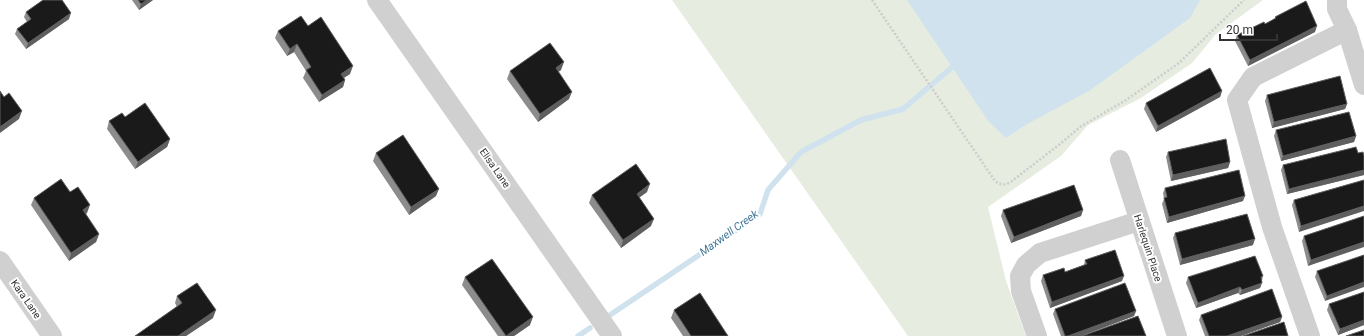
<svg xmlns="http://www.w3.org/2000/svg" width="1364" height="336" font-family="Roboto,sans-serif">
<rect width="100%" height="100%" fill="#fff"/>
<!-- green -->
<polygon fill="#e6ecdf" points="672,0 1263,0 1216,34 1192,63 1141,98 1088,125 1061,156 988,207 1006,281 1026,336 908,336"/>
<!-- water -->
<polygon fill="#cfe2ee" points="907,0 1200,0 1190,18 1089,91 1027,124 1006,138 989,122"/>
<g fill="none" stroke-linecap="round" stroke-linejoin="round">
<!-- stream -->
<g stroke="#cfe2ee" stroke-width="5.5">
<polyline points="610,315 760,214 768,190 801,152 861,120 903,109 956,64"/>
<polyline points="578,336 590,328"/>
</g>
<!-- path -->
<path stroke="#cdcdcd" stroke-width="2.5" stroke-dasharray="2 2" stroke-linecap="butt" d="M872,0L995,181C1001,186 1006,185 1012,181L1060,144L1080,127L1126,100L1179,63L1244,0"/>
<!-- minor -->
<g stroke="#d0d0d0" stroke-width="20">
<polyline points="377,0 612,336"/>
<polyline points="1337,0 1337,9 1347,30 1364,85"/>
<polyline points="1120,160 1177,336"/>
<polyline points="0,261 52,336"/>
<polyline points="1037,336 1021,291 1020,276 1026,265 1040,253 1139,221"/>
<polyline points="1310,336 1272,227 1237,100 1253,77 1347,30"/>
</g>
</g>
<!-- wall -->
<g fill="#8c8c8c">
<polygon points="132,0 153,0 139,10"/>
<polygon points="26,12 69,19 26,49 15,34 17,29 27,22 24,17"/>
<polygon points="1275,17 1315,32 1248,66 1235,41 1237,35 1265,24 1275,19"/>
<polygon points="308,26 350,74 344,78 345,80 343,87 319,102 303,78 306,71 294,52 287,56 275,38 278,31"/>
<polygon points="561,70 558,72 569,99 538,122 507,79 510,71"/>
<polygon points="1222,91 1220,97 1156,132 1144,109 1146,103"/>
<polygon points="1267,95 1347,104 1345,109 1272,128 1265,101"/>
<polygon points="125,117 170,139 167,147 135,169 107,129 109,121"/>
<polygon points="1276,130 1356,136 1354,142 1281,161 1274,136"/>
<polygon points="1168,152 1230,162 1228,168 1171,181 1166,157"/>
<polygon points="376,153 436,196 409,215 373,161"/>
<polygon points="1358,153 1364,156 1364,175 1287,194 1281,170 1283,165"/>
<polygon points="1364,180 1299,232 1292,205 1294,200"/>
<polygon points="1165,188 1243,201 1167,223 1162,204 1164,199 1163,193"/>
<polygon points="70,192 87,213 86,214 99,234 96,242 69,261 31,205 34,198"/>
<polygon points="647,192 639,198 651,226 621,248 589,203 592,195"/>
<polygon points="1003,210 1083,210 1081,216 1011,243 1001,216"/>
<polygon points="1364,216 1308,266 1302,241 1304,236"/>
<polygon points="1175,233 1253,245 1180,265 1173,238"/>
<polygon points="1364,255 1325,301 1315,277 1317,271"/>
<polygon points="1085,260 1122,281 1050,308 1041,281 1043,275 1065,272 1084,265"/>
<polygon points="1263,276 1262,281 1260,288 1240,295 1238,293 1196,308 1186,283 1188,277"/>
<polygon points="465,277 530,325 514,336 498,336 462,285"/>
<polygon points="1364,292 1364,325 1338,335 1327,310 1329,304"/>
<polygon points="177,296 213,318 186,336 135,336 177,307 175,303"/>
<polygon points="1055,309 1136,311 1134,316 1081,336 1061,336 1053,314"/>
<polygon points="674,310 728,336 683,336 671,318"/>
<polygon points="1201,315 1282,317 1280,322 1241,336 1205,336 1199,320"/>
</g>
<!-- shaded-wall -->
<g fill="#5f5f5f">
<polygon points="147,0 153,0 139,10 141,4"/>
<polygon points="71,13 69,19 26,49 28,43"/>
<polygon points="1317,26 1315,32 1248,66 1250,60"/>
<polygon points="297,44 294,52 287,56 290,49"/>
<polygon points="564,62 561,70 553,76 556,68"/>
<polygon points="353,66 350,74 338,81 341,74"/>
<polygon points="345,80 343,87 319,102 322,95"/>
<polygon points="1222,91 1220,97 1156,132 1158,126"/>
<polygon points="572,92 569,99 538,122 540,114"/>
<polygon points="1347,104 1345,109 1272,128 1274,122"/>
<polygon points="22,111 19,119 0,133 0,127"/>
<polygon points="1356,136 1354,142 1281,161 1283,156"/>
<polygon points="170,139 167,147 135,169 138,162"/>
<polygon points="1230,162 1228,168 1171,181 1173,175"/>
<polygon points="1364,170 1364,175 1287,194 1289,189"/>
<polygon points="650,184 647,192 634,201 637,194"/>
<polygon points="439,189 436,196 409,215 411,207"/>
<polygon points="1245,196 1243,201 1167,223 1169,217"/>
<polygon points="90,205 87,213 80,217 83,210"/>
<polygon points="1364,206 1364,211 1299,232 1301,226"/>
<polygon points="1083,210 1081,216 1011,243 1014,237"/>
<polygon points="654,219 651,226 621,248 623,240"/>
<polygon points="99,234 96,242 69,261 71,253"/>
<polygon points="1255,239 1253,245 1180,265 1182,259"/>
<polygon points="1364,242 1364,247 1308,266 1311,260"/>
<polygon points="1124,276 1122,281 1050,308 1052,302"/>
<polygon points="1364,282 1364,287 1325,301 1327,296"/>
<polygon points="1262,283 1260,288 1240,295 1242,290"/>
<polygon points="1240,287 1238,293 1196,308 1198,303"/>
<polygon points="216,310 213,318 186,336 178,336"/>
<polygon points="1136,311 1134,316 1081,336 1068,336"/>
<polygon points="533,317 530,325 514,336 506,336"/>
<polygon points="1282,317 1280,322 1241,336 1227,336"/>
<polygon points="1364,320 1364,325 1338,335 1340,329"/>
</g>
<!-- building -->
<g fill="#1a1a1a" stroke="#5f5f5f">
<polygon points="43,0 62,0 71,13 28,43 17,29 31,19 26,12"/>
<polygon points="138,0 147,0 141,4"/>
<polygon points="1306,1 1317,26 1250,60 1237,35 1264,22 1265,24 1276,18 1275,17"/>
<polygon points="301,16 308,26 321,17 353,66 341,74 345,80 322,95 306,70 311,67 297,44 290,49 278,31"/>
<polygon points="550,43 564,62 556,68 572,92 540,114 510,71"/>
<polygon points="1210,68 1222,91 1158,126 1146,103"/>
<polygon points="1340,76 1347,104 1274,122 1267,95"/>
<polygon points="0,91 4,97 9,93 22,111 0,127"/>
<polygon points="145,103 170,139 138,162 109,121 122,113 125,117"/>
<polygon points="1349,112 1356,136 1283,156 1276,130"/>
<polygon points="403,135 439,189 411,207 376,153"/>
<polygon points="1226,139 1230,162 1173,175 1168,152"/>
<polygon points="1356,147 1358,153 1363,152 1364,156 1364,170 1289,189 1283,165"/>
<polygon points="636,164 650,184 637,194 654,219 623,240 592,195"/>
<polygon points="1239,170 1245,196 1169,217 1164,198 1167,197 1165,188"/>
<polygon points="61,179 70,192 78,187 90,205 83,210 99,234 71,253 34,198"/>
<polygon points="1364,180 1364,206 1301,226 1294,200"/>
<polygon points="1074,185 1083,210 1014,237 1003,210"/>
<polygon points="1247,214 1255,239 1182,259 1175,233"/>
<polygon points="1364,216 1364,242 1311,260 1304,236"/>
<polygon points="1115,250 1124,276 1052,302 1043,275 1064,268 1065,272 1087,264 1085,260"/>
<polygon points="1364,255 1364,282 1327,296 1317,271"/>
<polygon points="1255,256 1263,276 1261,277 1262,283 1242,290 1240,287 1198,303 1188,277"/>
<polygon points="492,259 533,317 506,336 465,277"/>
<polygon points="197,283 216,310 178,336 135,336 182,303 177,296"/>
<polygon points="1125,283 1136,311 1068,336 1065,336 1055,309"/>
<polygon points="1272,289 1282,317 1227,336 1209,336 1201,315"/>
<polygon points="1364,292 1364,320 1340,329 1329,304"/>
<polygon points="700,293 728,336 691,336 674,310"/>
<polygon points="1138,316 1146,336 1082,336"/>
<polygon points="1284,322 1288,336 1243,336"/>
<polygon points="1364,330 1364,336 1346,336"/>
</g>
<g text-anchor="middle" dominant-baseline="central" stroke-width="4" stroke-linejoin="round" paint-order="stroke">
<!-- street labels -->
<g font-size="10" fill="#333" stroke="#fff">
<text transform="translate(495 168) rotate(55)">Elisa Lane</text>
<text transform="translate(1148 248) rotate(72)">Harlequin Place</text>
<text transform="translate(26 299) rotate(55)">Kara Lane</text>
</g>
<!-- water labels -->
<g font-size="11" font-style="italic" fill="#3f7597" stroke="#fff">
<text transform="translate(729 233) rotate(-36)">Maxwell Creek</text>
</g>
</g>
<!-- scale -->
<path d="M1220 34v6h57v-6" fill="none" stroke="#333333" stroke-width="2"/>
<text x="1226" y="34" font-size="12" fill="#333333" stroke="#ffffff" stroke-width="3" paint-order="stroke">20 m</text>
</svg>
